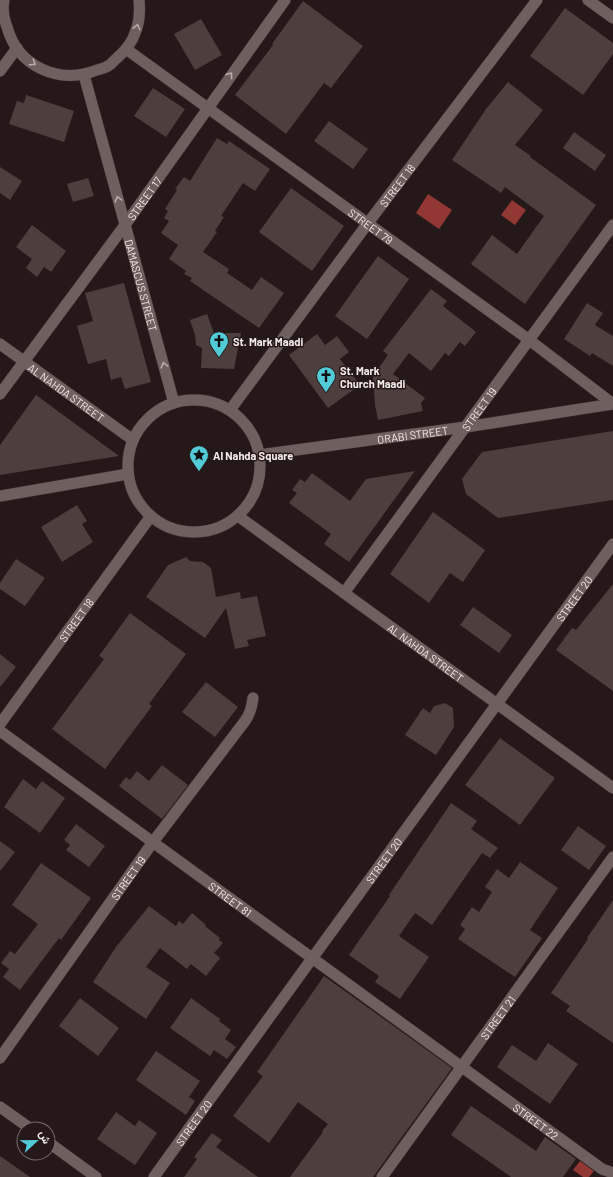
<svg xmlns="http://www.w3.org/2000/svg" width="613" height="1177" font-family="Barlow,Vazirmatn,sans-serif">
<rect width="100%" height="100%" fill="#241918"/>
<!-- water -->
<g fill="#923834">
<polygon points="428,194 452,210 439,229 416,213"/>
<polygon points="512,200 526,210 515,225 501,215"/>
<polygon points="580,1161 594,1171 589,1177 583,1177 573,1170"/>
</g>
<!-- building -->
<g fill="#4c3f3d">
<polygon points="303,1 363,46 331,88 324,83 286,134 235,95 273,45 272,44"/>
<polygon points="565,8 613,43 613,54 583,95 530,56"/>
<polygon points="201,19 222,55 195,70 174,34"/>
<polygon points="508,82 543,110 515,145 531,156 530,157 596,205 525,304 471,264 492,235 517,254 544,216 505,187 501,193 452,160 486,109"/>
<polygon points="153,88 185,109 166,137 134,116"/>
<polygon points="26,95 74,111 64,142 9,124 17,101 24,103"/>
<polygon points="329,121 368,149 353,169 314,141"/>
<polygon points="574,132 606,155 595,171 563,148"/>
<polygon points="217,138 227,144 229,141 270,169 255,191 243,183 221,216 224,217 215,231 217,232 203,252 229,269 227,273 252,290 261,277 284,293 259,328 190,281 192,278 184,274 186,271 169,259 178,245 161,233 169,221 164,218 168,211 165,209 177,190 175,189 184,177 190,181"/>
<polygon points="0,167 22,181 10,200 0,193"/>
<polygon points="88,178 94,196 73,202 67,184"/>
<polygon points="291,188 344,226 312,271 259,232"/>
<polygon points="32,225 66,251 51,272 44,267 37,277 26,268 32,259 16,247"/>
<polygon points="378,256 409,279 367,339 335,316"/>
<polygon points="124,283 151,382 125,389 121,377 111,380 106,359 88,364 77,326 93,321 85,293"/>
<polygon points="431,289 447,301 443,306 476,332 465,346 460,342 449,356 445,353 431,371 409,353 393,374 425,398 421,403 423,411 378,420 375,405 373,376 388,355 383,351"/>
<polygon points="587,303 603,313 595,325 613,336 613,366 592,353 590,356 564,339"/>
<polygon points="207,314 214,333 241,333 234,369 201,368 202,348 196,345 195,335 190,320"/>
<polygon points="317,334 325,345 337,336 349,352 340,359 360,385 328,408 289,355"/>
<polygon points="36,395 119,456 0,475 0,445"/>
<polygon points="613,431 613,500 498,518 466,494 462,479 482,452"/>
<polygon points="415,471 349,562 324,544 331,534 289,503 297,493 292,490 300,479 305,482 312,473 350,501 366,479"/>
<polygon points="77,505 87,521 82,524 93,542 62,562 41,527"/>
<polygon points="433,512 485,550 463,582 450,573 429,603 390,574"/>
<polygon points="186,557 190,561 203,562 211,568 216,597 240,592 241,599 257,596 266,636 247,640 249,646 235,649 226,608 205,638 146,597 168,565"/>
<polygon points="16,559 45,578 25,606 0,589 0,583"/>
<polygon points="613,584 613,691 556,650 572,628 576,630"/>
<polygon points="473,607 512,635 499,653 460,625"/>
<polygon points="130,613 186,654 149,704 152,706 105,769 52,729 104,659 99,656"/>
<polygon points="0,654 16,667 0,687"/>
<polygon points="206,682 238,707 215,737 182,712"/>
<polygon points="445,703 453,708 454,727 436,755 405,735 423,708 430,713 434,706"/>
<polygon points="500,738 555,778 520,825 465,785"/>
<polygon points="162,765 188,785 162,819 119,786 126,777 130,780 137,771 149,781"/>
<polygon points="23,779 36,789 42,781 65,798 40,833 4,807"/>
<polygon points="451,803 477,821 471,829 498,848 490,858 482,853 432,925 415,913 399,936 429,957 400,999 375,982 379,976 349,955 390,896 389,895"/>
<polygon points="76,824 105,846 89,867 66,850 70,845 64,840"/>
<polygon points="578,826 606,846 589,870 561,850"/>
<polygon points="0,841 15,852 0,871"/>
<polygon points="520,862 558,888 530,930 542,938 515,977 458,939 465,929 460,925 472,907 479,912 492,892 485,887 497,869 509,878"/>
<polygon points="41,863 91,898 61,940 59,938 20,990 3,977 9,969 1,963 10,951 15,954 38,924 12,905"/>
<polygon points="613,900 613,1043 566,1011 570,1006 551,993 588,939 587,938"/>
<polygon points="149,906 176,926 179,921 183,924 192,913 206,925 205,926 220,938 219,940 223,943 214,953 220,958 206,976 191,964 187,969 160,948 146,967 170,983 146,1019 93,982 116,947"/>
<polygon points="324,976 452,1068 373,1177 290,1177 323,1132 322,1131 328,1124 298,1102 269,1143 233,1116 263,1076 257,1072"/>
<polygon points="80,998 119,1028 98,1056 59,1026"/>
<polygon points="191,998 220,1019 219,1021 231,1030 225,1039 236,1047 227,1059 214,1050 210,1056 170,1028"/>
<polygon points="548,1043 578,1064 550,1104 497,1067 512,1045 536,1061"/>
<polygon points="156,1051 200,1081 189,1097 195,1101 186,1115 136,1080"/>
<polygon points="471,1106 536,1151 545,1137 576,1159 563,1177 511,1177 451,1135"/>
<polygon points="116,1112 135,1126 139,1120 157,1133 135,1165 97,1139"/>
<polygon points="212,1133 222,1140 216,1147 258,1177 184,1177 197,1159 194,1157"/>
<polygon points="0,1156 30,1177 0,1177"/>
</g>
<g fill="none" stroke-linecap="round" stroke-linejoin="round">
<defs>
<g id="minor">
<path d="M4,0C2,9 4,19 7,27C18,67 59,85 97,70C101,69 105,68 108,66C112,64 114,60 117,58C125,51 132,43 135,33C140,22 140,11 139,0"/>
<polyline points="588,0 613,18"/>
<path id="s1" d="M126,49L528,339L613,404"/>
<polyline points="0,71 17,48"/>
<path id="s2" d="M84,75L174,403"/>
<path id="s3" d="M0,394L125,225L285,0"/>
<path id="s4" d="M230,410L368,223L537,0"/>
<path id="s5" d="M259,455L466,427L613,404"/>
<polyline points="0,496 128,474"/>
<path id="s6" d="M344,593L613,225"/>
<path id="s7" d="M0,724L151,516"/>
<path id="s8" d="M0,731L602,1169L613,1173"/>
<path id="s9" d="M0,1058L153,842L245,721C250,714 252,707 253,698"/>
<polyline points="0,1107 31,1129"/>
<polyline points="48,1142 96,1177"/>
<path id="s10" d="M154,1177C306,965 461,755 613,544"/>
<path id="s11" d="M382,1177L613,857"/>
</g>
<g id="tertiary">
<path id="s12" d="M0,344L133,440"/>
<circle cx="194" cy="466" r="66"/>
<path id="s13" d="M238,516L613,788"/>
</g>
</defs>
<!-- minor casing -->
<use href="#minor" stroke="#3b3332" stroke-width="12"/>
<!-- tertiary casing -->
<use href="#tertiary" stroke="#3b3332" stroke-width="12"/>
<!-- minor -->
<use href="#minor" stroke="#6e605e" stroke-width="11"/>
<!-- tertiary -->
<use href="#tertiary" stroke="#6e605e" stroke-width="11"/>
</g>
<!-- one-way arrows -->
<defs><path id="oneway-chevron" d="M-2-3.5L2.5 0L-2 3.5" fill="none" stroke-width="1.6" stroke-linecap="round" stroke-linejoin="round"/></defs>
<g stroke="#b7acab">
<use href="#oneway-chevron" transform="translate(137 27) rotate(-76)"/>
<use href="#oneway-chevron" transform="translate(33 63) rotate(34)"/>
<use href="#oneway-chevron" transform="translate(230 75) rotate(-54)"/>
<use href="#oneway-chevron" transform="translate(118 199) rotate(-105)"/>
<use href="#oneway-chevron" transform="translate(164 365) rotate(-105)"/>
</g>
<!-- icons -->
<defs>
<symbol id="church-pin" viewBox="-11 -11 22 30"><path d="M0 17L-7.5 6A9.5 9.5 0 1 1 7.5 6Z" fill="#52cbd9" stroke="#241918"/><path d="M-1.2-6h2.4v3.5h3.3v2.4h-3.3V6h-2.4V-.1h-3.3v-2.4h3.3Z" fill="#111"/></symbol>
<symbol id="sight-pin" viewBox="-11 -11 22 30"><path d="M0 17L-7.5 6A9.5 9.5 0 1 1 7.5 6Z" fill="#52cbd9" stroke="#241918"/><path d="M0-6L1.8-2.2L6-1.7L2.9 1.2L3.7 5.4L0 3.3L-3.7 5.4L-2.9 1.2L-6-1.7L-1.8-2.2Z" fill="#111"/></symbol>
</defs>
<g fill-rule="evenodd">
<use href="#church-pin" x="208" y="330" width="22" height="30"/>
<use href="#church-pin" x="315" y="365" width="22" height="30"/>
<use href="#sight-pin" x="188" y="444" width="22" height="30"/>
</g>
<g text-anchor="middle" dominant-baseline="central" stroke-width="3" stroke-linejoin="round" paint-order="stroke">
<!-- street labels -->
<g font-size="11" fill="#f3ebea" stroke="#241918">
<text stroke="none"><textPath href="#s4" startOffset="280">STREET 18</textPath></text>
<text stroke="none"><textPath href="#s3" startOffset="243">STREET 17</textPath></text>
<text stroke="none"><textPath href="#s1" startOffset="302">STREET 79</textPath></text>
<text stroke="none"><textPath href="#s2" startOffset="218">DAMASCUS STREET</textPath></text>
<text stroke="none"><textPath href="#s12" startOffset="82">AL NAHDA STREET</textPath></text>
<text stroke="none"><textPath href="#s6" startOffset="228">STREET 19</textPath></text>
<text stroke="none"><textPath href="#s5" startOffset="155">ORABI STREET</textPath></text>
<text stroke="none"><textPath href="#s10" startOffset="715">STREET 20</textPath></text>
<text stroke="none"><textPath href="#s7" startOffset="129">STREET 18</textPath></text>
<text stroke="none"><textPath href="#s13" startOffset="232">AL NAHDA STREET</textPath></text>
<text stroke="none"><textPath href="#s10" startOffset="391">STREET 20</textPath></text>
<text stroke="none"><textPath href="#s9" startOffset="221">STREET 19</textPath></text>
<text stroke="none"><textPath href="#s8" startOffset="285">STREET 81</textPath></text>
<text stroke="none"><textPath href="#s11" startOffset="197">STREET 21</textPath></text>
<text stroke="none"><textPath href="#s8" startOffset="663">STREET 22</textPath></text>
<text stroke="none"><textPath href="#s10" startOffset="67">STREET 20</textPath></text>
</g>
<!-- poi labels -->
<g font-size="11" font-weight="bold" fill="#f3ebea" stroke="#241918" text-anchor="start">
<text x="233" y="341">St. Mark Maadi</text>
<text x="340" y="370">St. Mark<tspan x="340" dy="13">Church Maadi</tspan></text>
<text x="213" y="455">Al Nahda Square</text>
</g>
</g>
<!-- north arrow -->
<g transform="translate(36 1141) rotate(68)"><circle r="19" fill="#241918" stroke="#776d6c"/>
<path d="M0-3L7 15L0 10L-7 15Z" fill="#52cbd9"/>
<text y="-6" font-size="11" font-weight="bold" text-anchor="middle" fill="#f3ebea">ش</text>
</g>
</svg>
